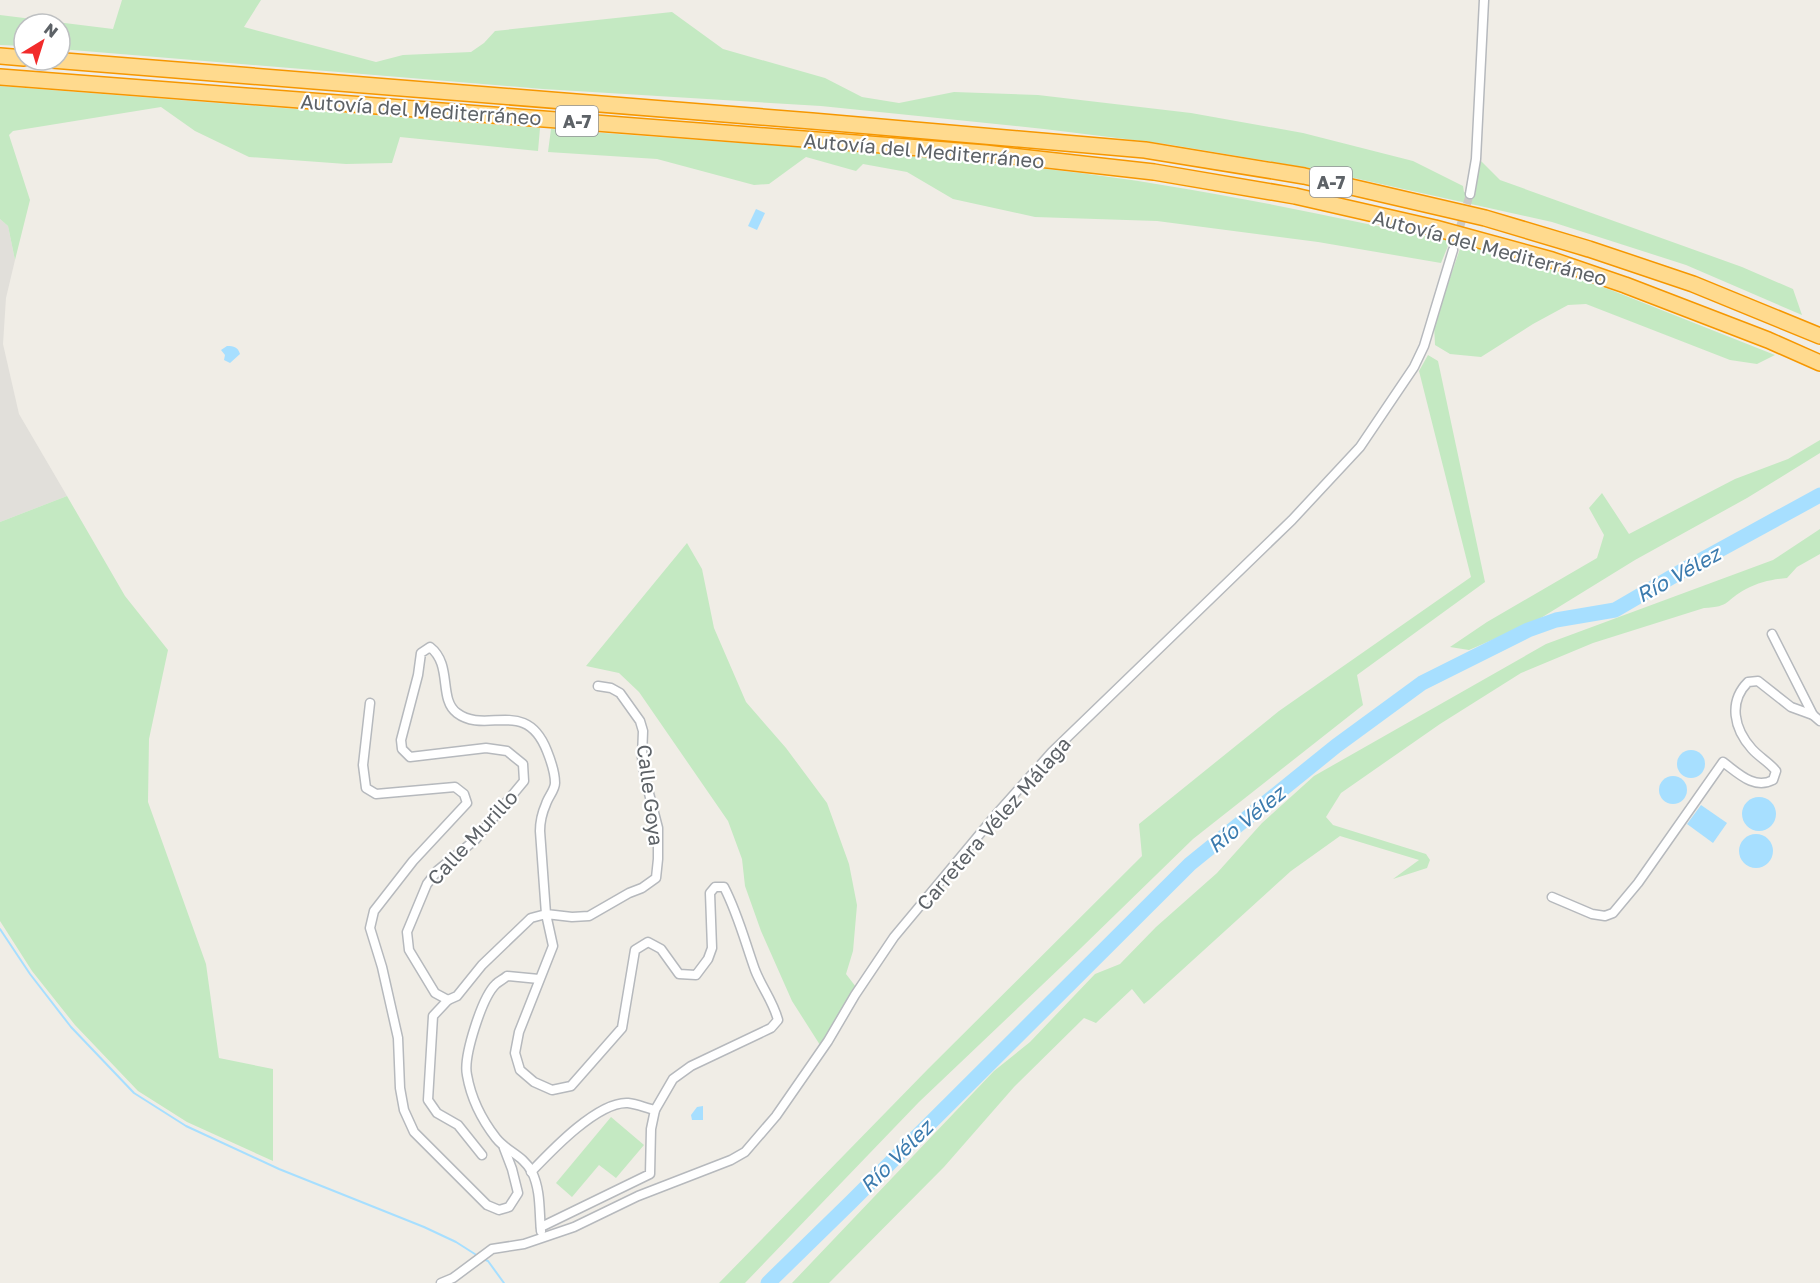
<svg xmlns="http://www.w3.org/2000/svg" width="1820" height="1283" font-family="'Golos Text',sans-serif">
<rect width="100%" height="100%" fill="#f0ede6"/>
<!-- industrial -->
<polygon fill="#e1dfda" points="0,219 8,226 15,260 6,298 3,344 19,414 67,496 0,522"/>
<!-- green -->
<g fill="#c4e9c2">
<polygon points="122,0 261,0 244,27 376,62 403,55 471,52 484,43 495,31 672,12 723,49 825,78 862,97 899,103 954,92 1038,95 1191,113 1303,133 1413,161 1463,186 1464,192 1475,196 1480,160 1500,180 1742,267 1793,289 1802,315 1686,265 1552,222 1309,168 1166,144 1044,129 821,106 543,89 60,49 60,24 24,24 24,46 0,45 0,15 113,29"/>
<polygon points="0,86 540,128 538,151 400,137 392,163 346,164 249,157 195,131 161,107 13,131 9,135 30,200 15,260 8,226 0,219"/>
<path d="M551,129C719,142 888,152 1055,170C1188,185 1319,214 1450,241L1441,263L1318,242L1157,221L1035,217L953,199L907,172L863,164L856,171L806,157L769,184L754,185L657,159L548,152Z"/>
<polygon points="1462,243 1537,265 1611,290 1775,355 1757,364 1730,360 1586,304 1568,305 1533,324 1481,357 1450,354 1435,345 1434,324"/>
<polygon points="1428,355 1438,361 1485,582 1357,675 1363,705 1193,839 1081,948 919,1102 745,1283 719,1283 928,1069 1142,856 1139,824 1279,711 1471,577 1419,371"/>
<polygon points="1820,440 1820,453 1747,498 1635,560 1536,621 1469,650 1450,647 1487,622 1597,558 1604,535 1589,508 1602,493 1629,534 1735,479 1788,459"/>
<polygon points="67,496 125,596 168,650 149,739 148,802 206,964 219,1058 273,1069 273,1161 187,1122 138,1091 75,1025 32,971 0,921 0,522"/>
<path d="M1820,529V554L1797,567L1787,578C1773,579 1759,582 1746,589C1725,600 1731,607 1704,608L1593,643L1521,673L1440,724L1341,793L1326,817L1333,825L1426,854L1430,860L1427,868L1393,879L1419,860L1340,836L1291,871L1149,1000L1144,1004L1132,989L1096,1023L1084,1018L1014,1087L944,1167L829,1283H792L994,1071L1030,1042L1095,974L1120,964L1156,927L1217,873L1262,823L1314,776L1546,644L1773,560Z"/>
<polygon points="687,543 702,569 714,628 746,702 786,748 827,803 849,864 857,905 853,951 846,974 856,987 820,1045 792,1001 761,931 745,886 742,859 728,821 639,692 619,673 586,666"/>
<polygon points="611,1117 644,1145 616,1178 599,1165 572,1197 556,1183"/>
</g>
<!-- water -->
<g fill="#a7dfff">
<polygon points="756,209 765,213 757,230 748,226"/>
<path d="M227,346C234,346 238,347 240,354L230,363L224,360L225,355L221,350Z"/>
<circle cx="1691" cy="764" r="14"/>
<circle cx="1673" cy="790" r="14"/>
<circle cx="1759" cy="814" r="17"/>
<polygon points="1701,805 1727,823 1713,843 1687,824"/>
<circle cx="1756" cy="851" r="17"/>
<polygon points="703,1106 703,1120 692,1120 691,1115 697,1107"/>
</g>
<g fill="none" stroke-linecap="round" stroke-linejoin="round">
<!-- stream -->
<g stroke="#a7dfff" stroke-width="2">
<polyline points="0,929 30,974 71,1027 134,1093 186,1126 279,1169 424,1227 456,1242 478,1256"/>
<polyline points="483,1259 488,1261 504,1283"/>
</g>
<!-- river -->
<polyline stroke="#a7dfff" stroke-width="15" points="768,1283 851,1202 1190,864 1336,746 1422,683 1528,630 1556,620 1615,610 1694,564 1820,495"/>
<!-- minor-tunnel -->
<polyline stroke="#cbcac6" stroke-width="8" stroke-dasharray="8 4" stroke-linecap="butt" points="1453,250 1470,194"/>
<defs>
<g id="minor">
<polyline points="1470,194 1476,159 1484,0"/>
<polyline points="1772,634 1813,715 1820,721"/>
<polyline points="370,703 363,765 366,788 376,794 455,787 464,794 467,803 413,861 374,911 370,928 382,967 398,1038 400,1088 404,1110 414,1132 487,1205 499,1210 509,1207 518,1193 512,1169 504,1148"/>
<path d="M1552,897L1592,914L1605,916L1613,913L1638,883L1723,762C1738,773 1754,790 1773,780L1776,771C1769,762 1759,757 1752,749C1734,729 1728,702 1748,682L1758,681L1791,707L1813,715"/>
<path d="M539,979L507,976C504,979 499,981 496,984C482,997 463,1057 467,1075C471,1098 482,1120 496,1138C507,1152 523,1155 532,1172C541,1191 539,1211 541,1231"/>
<polyline points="448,1000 433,1016 428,1100 437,1113 458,1125 482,1155"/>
<path d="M531,1172C551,1151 598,1101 628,1103C637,1104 646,1108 655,1110"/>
<path d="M541,1227L650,1174L651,1129L655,1110L673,1079L691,1066L771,1028L778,1020C773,1001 762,988 755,970C745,942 738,914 724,887H715L710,893L712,948L708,959L696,975L679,974L661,949L648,942L635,950L622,1028L571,1086L552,1090L534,1082L520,1070L515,1053L519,1032L553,946L546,914L540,831C540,821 542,813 546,804C548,797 555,790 555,783C555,772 551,761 547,751C526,697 486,735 457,713C438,699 453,665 430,647L421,653L418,675L401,740L402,749L410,757L486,748L507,751L523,764L524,781L475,840L438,870L427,884L407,932L409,950L435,993L448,1000L457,996L482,965L531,918L546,914L572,917L589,916L629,893L642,888L656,878L658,859V828L645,778L642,757L643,731L640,721L620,693L611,688L598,686"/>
<polyline points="441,1283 453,1278 492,1249 524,1244 574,1227 638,1196 731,1160 745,1152 776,1116 828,1041 855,995 894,937 994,817 1052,752 1292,520 1360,447 1414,367 1424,346 1453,250"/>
</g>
<g id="motorway">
<polyline points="0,56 24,58"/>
<polyline points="52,60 812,121 1145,150 1304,176 1485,218 1589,249 1693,284 1820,336"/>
<polyline points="0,77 985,153 1154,172 1295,196 1435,228 1552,260 1625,285 1768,340 1820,363"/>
</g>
</defs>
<!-- minor casing -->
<use href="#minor" stroke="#b6b9bd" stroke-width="11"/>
<!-- motorway casing -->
<use href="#motorway" stroke="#f69700" stroke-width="18"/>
<!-- minor -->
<use href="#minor" stroke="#fff" stroke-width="8"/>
<!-- motorway -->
<use href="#motorway" stroke="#ffda8e" stroke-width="15"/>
</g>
<g text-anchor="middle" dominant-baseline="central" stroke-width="4.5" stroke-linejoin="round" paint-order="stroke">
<!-- shield labels -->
<g fill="#fff" stroke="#8e9195" stroke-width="1.5">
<rect x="556" y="106" width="42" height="30" rx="4.5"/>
<rect x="1310" y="167" width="42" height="30" rx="4.5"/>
</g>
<g font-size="18" font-weight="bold" fill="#5d6267">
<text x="577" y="121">A-7</text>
<text x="1331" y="182">A-7</text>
</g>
<!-- street labels -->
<g font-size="20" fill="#5d6267" stroke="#fff">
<text transform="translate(421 109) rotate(4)">Autovía del Mediterráneo</text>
<text transform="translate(924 150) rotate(5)">Autovía del Mediterráneo</text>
<text transform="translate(1490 247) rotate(15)">Autovía del Mediterráneo</text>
<text transform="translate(651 795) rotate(83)">Calle Goya</text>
<text transform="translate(993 823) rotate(-49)">Carretera Vélez Málaga</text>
<text transform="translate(472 837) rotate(-47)">Calle Murillo</text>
</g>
<!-- water labels -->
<g font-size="21" font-style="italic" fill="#3c7bae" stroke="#fff">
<text transform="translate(1678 574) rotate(-29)">Río Vélez</text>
<text transform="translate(1246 819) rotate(-39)">Río Vélez</text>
<text transform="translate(896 1156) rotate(-45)">Río Vélez</text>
</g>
</g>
<!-- north arrow -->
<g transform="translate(42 42) rotate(38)"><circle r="28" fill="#ffffff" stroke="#bec0c2" stroke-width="1.5"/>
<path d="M0-4.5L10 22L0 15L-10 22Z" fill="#f22b2b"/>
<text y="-9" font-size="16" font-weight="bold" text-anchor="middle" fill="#5d6267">N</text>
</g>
</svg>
